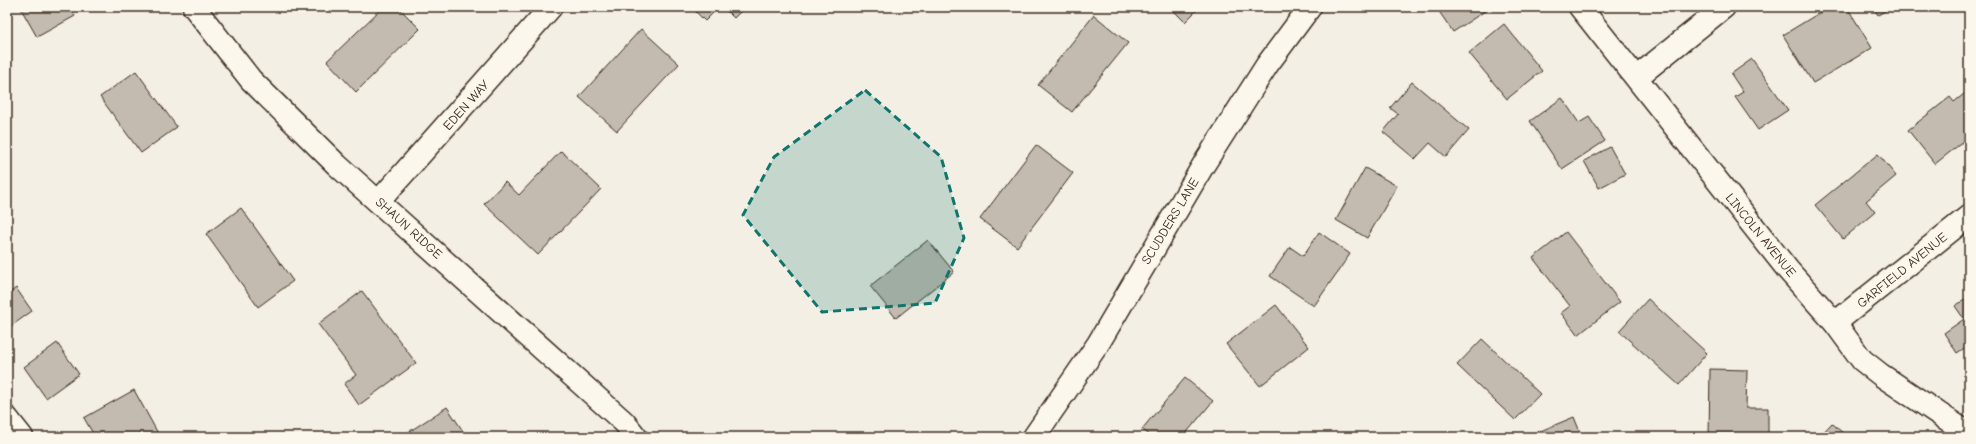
<svg xmlns="http://www.w3.org/2000/svg" width="1976" height="444" font-family="'Comic Neue',sans-serif">
<rect width="100%" height="100%" fill="#f3efe4"/>
<filter id="ink" filterUnits="userSpaceOnUse"><feTurbulence type="fractalNoise" baseFrequency=".025" numOctaves="2"/><feDisplacementMap in="SourceGraphic" scale="8" xChannelSelector="R" yChannelSelector="G"/><feConvolveMatrix kernelMatrix="1 2 1 2 8 2 1 2 1" color-interpolation-filters="sRGB"/></filter>
<g filter="url(#ink)">
<!-- building -->
<g fill="#c3bbb0" stroke="#3b2a1e">
<polygon points="20,7 70,7 75,16 37,37"/>
<polygon points="383,7 398,7 420,29 356,92 327,61"/>
<polygon points="691,7 719,7 705,21"/>
<polygon points="723,7 745,7 734,18"/>
<polygon points="1170,7 1200,7 1185,22"/>
<polygon points="1436,7 1491,7 1453,32"/>
<polygon points="1829,7 1847,7 1872,48 1813,83 1783,35"/>
<polygon points="1873,7 1892,7 1878,15"/>
<polygon points="1094,15 1128,43 1072,112 1038,85"/>
<polygon points="1504,24 1542,71 1507,99 1469,53"/>
<polygon points="641,29 679,64 617,131 579,97"/>
<polygon points="1752,59 1788,110 1758,130 1735,97 1743,92 1731,74"/>
<polygon points="136,71 177,127 141,153 100,97"/>
<polygon points="1412,82 1469,130 1446,157 1430,143 1415,159 1383,132 1398,114 1390,108"/>
<polygon points="1969,90 1969,137 1935,164 1908,130 1950,97 1954,102"/>
<polygon points="1562,98 1579,123 1589,117 1605,141 1562,169 1530,121"/>
<polygon points="1036,145 1073,173 1017,247 980,219"/>
<polygon points="1610,147 1625,174 1599,188 1584,161"/>
<polygon points="561,151 601,189 538,255 484,204 505,182 519,195"/>
<polygon points="1878,154 1896,176 1866,201 1875,212 1843,239 1815,205"/>
<polygon points="1365,168 1397,186 1367,238 1336,220"/>
<polygon points="241,208 293,281 258,307 206,234"/>
<polygon points="1319,232 1350,254 1314,306 1270,276 1290,247 1303,256"/>
<polygon points="1566,232 1620,302 1578,335 1561,313 1570,306 1533,258"/>
<polygon points="928,240 954,272 896,318 870,286"/>
<polygon points="16,288 32,311 7,329 7,295"/>
<polygon points="362,291 416,363 359,405 344,384 356,375 318,324"/>
<polygon points="1969,297 1969,345 1957,353 1944,333 1964,319 1955,306"/>
<polygon points="1648,299 1707,353 1679,385 1619,331"/>
<polygon points="1276,305 1309,347 1260,386 1226,344"/>
<polygon points="1482,339 1540,394 1515,420 1457,365"/>
<polygon points="57,343 79,374 46,398 24,367"/>
<polygon points="1710,369 1747,370 1746,408 1768,408 1768,437 1709,437"/>
<polygon points="1185,378 1213,401 1183,437 1152,437 1142,429"/>
<polygon points="134,390 160,437 95,437 84,418"/>
<polygon points="447,407 467,437 401,437"/>
<polygon points="1574,417 1582,437 1526,437"/>
<polygon points="1832,423 1847,437 1819,437"/>
</g>
<g fill="none" stroke-linecap="round" stroke-linejoin="round">
<defs>
<g id="street">
<polyline points="194,7 251,80 337,165 624,422 636,437"/>
<polyline points="1580,7 1788,270 1835,323 1862,360 1881,375 1969,434"/>
<polyline points="1637,77 1724,7"/>
<polyline points="379,201 551,7"/>
<polyline points="1835,323 1969,216"/>
<polyline points="7,418 22,437"/>
</g>
<polyline id="secondary" points="1034,437 1098,344 1204,164 1267,65 1310,7"/>
</defs>
<!-- street casing -->
<use href="#street" stroke="#3b2a1e" stroke-width="25"/>
<!-- secondary casing -->
<use href="#secondary" stroke="#3b2a1e" stroke-width="25"/>
<!-- street -->
<use href="#street" stroke="#fbf7ec" stroke-width="22"/>
<!-- secondary -->
<use href="#secondary" stroke="#fbf7ec" stroke-width="22"/>
</g>
</g>
<!-- marked area -->
<path fill="#0f766e" fill-opacity="0.2" stroke="#0f766e" stroke-width="3" stroke-dasharray="8 5" stroke-linejoin="round" d="M865,90L941,157L964,238L935,303L822,312L743,215L774,157Z"/>
<g text-anchor="middle" dominant-baseline="central" stroke-width="3" stroke-linejoin="round" paint-order="stroke">
<!-- street labels -->
<g font-size="13" fill="#3b2a1e" stroke="#fbf7ec">
<text transform="translate(466 105) rotate(-48)">EDEN WAY</text>
<text transform="translate(1170 221) rotate(-59)">SCUDDERS LANE</text>
<text transform="translate(409 228) rotate(42)">SHAUN RIDGE</text>
<text transform="translate(1761 235) rotate(51)">LINCOLN AVENUE</text>
<text transform="translate(1902 270) rotate(-39)">GARFIELD AVENUE</text>
</g>
</g>
<!-- margin -->
<rect width="1976" height="444" fill="none" stroke="#fbf7ec" stroke-width="24"/>
<rect x="12" y="12" width="1952" height="420" fill="none" stroke="#3b2a1e" stroke-width="1.5" filter="url(#ink)"/>
</svg>
